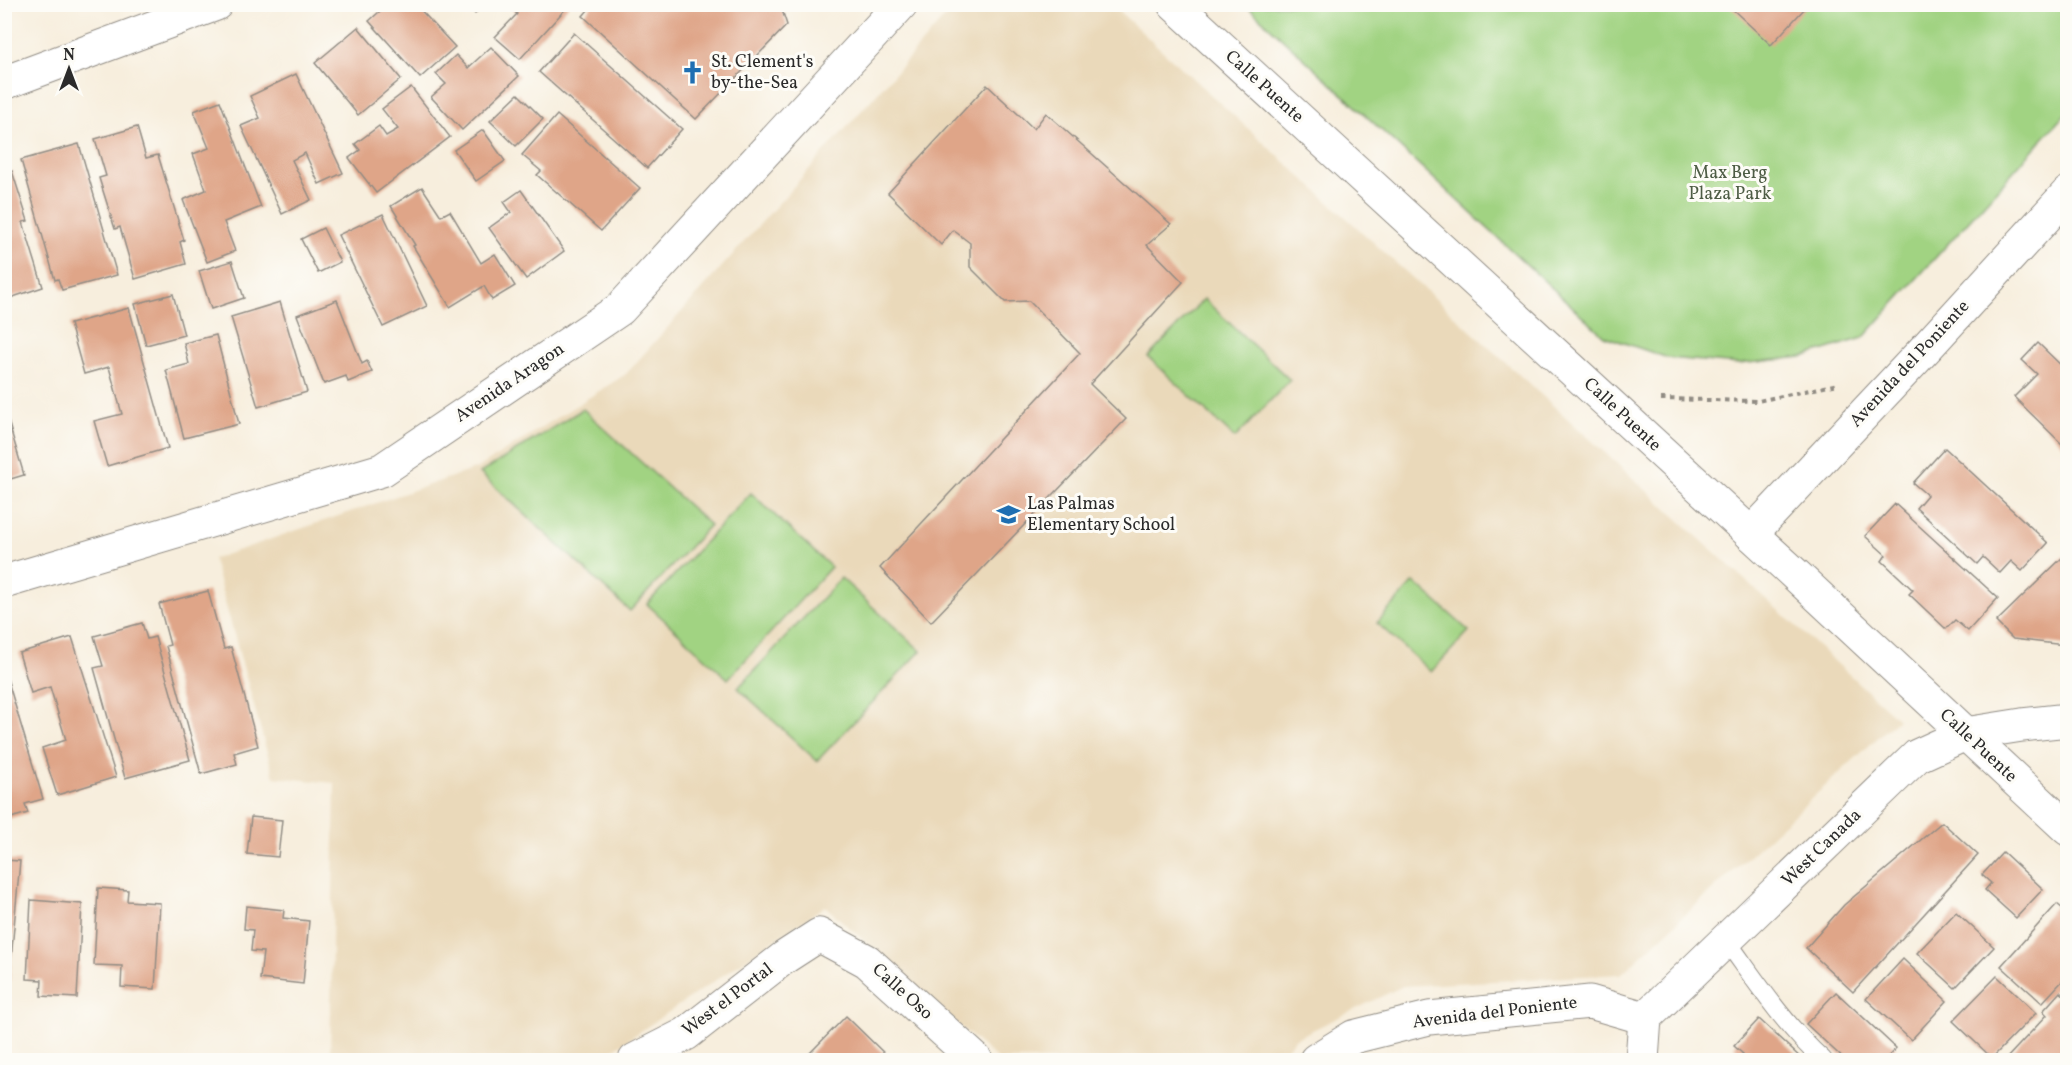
<svg xmlns="http://www.w3.org/2000/svg" width="2072" height="1065" font-family="Vollkorn,serif">
<rect width="100%" height="100%" fill="#fdfcf7"/>
<filter id="ink" filterUnits="userSpaceOnUse"><feTurbulence type="fractalNoise" baseFrequency=".0167" numOctaves="2"/><feDisplacementMap in="SourceGraphic" scale="12" xChannelSelector="R" yChannelSelector="G"/><feConvolveMatrix kernelMatrix="1 2 1 2 8 2 1 2 1" color-interpolation-filters="sRGB"/></filter>
<filter id="wash" filterUnits="userSpaceOnUse"><feTurbulence type="fractalNoise" baseFrequency=".008" numOctaves="4" result="noise"/><feDisplacementMap in="SourceGraphic" scale="24" xChannelSelector="R" yChannelSelector="G"/><feGaussianBlur stdDeviation="1.35" result="paint"/><feColorMatrix in="noise" values="0 0 0 0 0 0 0 0 0 0 0 0 0 0 0 0 0 1.4 0 .05"/><feComposite in="paint" operator="in"/></filter>
<g filter="url(#wash)">
<rect width="100%" height="100%" fill="#f7eedd"/>
<!-- built -->
<polygon fill="#ead9ba" points="956,5 1112,5 1898,719 1621,974 1403,986 1296,1038 1276,1060 998,1060 825,906 598,1060 330,1060 335,783 274,777 213,559 478,468 626,374"/>
<!-- green -->
<g fill="#a1d382" stroke="#667f56" stroke-width="1.5">
<polygon points="1246,5 2067,5 2067,112 1863,338 1802,357 1739,364 1668,358 1604,336"/>
<polygon points="1204,299 1290,380 1235,438 1148,357"/>
<polygon points="583,409 710,525 630,611 480,473"/>
<polygon points="751,493 831,567 728,679 647,604"/>
<polygon points="841,578 921,651 817,761 738,688"/>
<polygon points="1414,582 1469,631 1431,672 1377,623"/>
</g>
<g id="blocks">
<!-- building -->
<g fill="#dfa588">
<polygon points="388,4 395,4 398,8 401,4 415,4 455,47 420,78 369,21"/>
<polygon points="465,4 483,4 475,14"/>
<polygon points="507,4 570,4 520,59 495,37 517,14"/>
<polygon points="593,4 775,4 782,10 787,25 696,119 583,16"/>
<polygon points="1731,4 1803,4 1806,7 1771,45 1729,6"/>
<polygon points="358,27 401,79 358,115 315,63"/>
<polygon points="574,33 682,129 647,168 539,72"/>
<polygon points="491,47 519,76 462,130 431,97 446,84 436,74 456,55 468,68"/>
<polygon points="296,74 343,173 319,184 305,153 292,160 311,200 282,214 241,126 260,118 250,96"/>
<polygon points="987,85 1034,129 1046,113 1171,224 1147,245 1183,282 1090,384 1126,419 931,622 880,568 1080,353 1029,301 1005,302 970,267 970,243 953,230 941,245 888,193"/>
<polygon points="411,87 450,137 376,193 349,158 360,150 355,144 379,126 386,136 398,129 382,109"/>
<polygon points="518,94 543,119 516,146 490,121"/>
<polygon points="220,101 261,207 224,222 235,251 207,262 183,200 206,190 193,154 209,148 194,111"/>
<polygon points="557,115 640,188 601,231 537,175 541,171 522,155"/>
<polygon points="137,127 146,158 158,155 184,240 180,242 186,264 135,279 120,227 115,229 99,178 106,176 95,139"/>
<polygon points="483,130 505,161 476,181 454,150"/>
<polygon points="79,144 117,275 62,290 58,279 55,280 21,160"/>
<polygon points="12,171 28,221 23,222 43,287 4,300 4,174"/>
<polygon points="422,187 441,216 450,211 481,263 495,254 515,286 492,300 484,286 450,307 413,246 415,245 391,206"/>
<polygon points="521,190 564,251 526,279 489,228 511,212 504,202"/>
<polygon points="383,214 427,306 383,327 338,235"/>
<polygon points="323,228 340,262 318,273 301,239"/>
<polygon points="232,261 244,298 211,309 199,271"/>
<polygon points="173,294 184,335 146,345 135,304"/>
<polygon points="337,300 362,364 367,361 372,372 348,382 346,376 324,384 297,315"/>
<polygon points="280,302 307,392 258,407 231,317"/>
<polygon points="129,308 168,448 107,466 94,421 122,414 109,367 84,374 70,324"/>
<polygon points="216,335 239,424 184,438 166,370 189,364 184,343"/>
<polygon points="2038,343 2068,372 2068,450 2014,397 2037,374 2022,360"/>
<polygon points="4,407 24,475 4,481"/>
<polygon points="1945,448 2048,543 2022,571 2011,561 2000,573 1983,557 1977,564 1916,508 1927,495 1913,483"/>
<polygon points="1895,504 1998,598 1968,631 1955,620 1946,629 1909,594 1913,590 1882,561 1886,555 1865,536"/>
<polygon points="2064,556 2068,560 2068,642 2065,645 2013,639 1996,622"/>
<polygon points="208,591 224,649 231,647 258,746 234,753 237,764 201,774 166,646 170,645 159,604"/>
<polygon points="142,623 147,639 155,637 190,760 125,778 94,668 103,666 94,636"/>
<polygon points="72,637 116,777 57,795 42,748 66,740 50,687 31,693 19,653"/>
<polygon points="4,668 43,799 25,804 28,813 4,820"/>
<polygon points="251,817 282,820 278,857 247,854"/>
<polygon points="1942,822 1978,855 1853,992 1806,948 1844,905"/>
<polygon points="2003,852 2043,889 2016,918 1985,890 1991,883 1982,875"/>
<polygon points="4,860 20,861 7,1004 4,1004"/>
<polygon points="98,888 128,890 127,901 160,903 155,989 121,987 122,966 94,965"/>
<polygon points="31,900 82,904 77,998 41,996 42,980 27,979"/>
<polygon points="2057,904 2068,913 2068,963 2065,965 2068,967 2068,975 2042,1003 2001,966"/>
<polygon points="246,906 284,910 283,918 309,921 303,984 260,979 263,952 251,951 253,930 244,929"/>
<polygon points="1956,912 1994,947 1955,988 1917,953"/>
<polygon points="1903,959 1947,1001 1911,1040 1866,999"/>
<polygon points="1997,976 2036,1013 1992,1058 1953,1021"/>
<polygon points="1836,992 1896,1048 1885,1060 1845,1060 1806,1024"/>
<polygon points="2060,992 2065,996 2068,993 2068,1060 2005,1060 2047,1015 2043,1011"/>
<polygon points="846,1016 891,1060 818,1060 810,1053"/>
<polygon points="1759,1019 1803,1060 1736,1060 1743,1054 1734,1046"/>
</g>
</g>
</g>
<g filter="url(#ink)">
<use href="#blocks" fill-opacity="0" stroke="#918c84" stroke-width="1.5"/>
<g fill="none" stroke-linecap="round" stroke-linejoin="round">
<defs>
<path id="service" d="M1726,940C1756,981 1785,1026 1823,1060"/>
<g id="minor">
<polyline points="4,83 216,4"/>
<polyline points="4,582 382,470 620,309 901,4"/>
<polyline points="635,1060 686,1034 785,957 819,935 867,961 976,1060"/>
<polyline points="1316,1060 1353,1037 1429,1018 1590,1002 1645,1018"/>
<polyline points="1642,1060 1645,1018 1917,756 1965,734 2022,725 2068,720"/>
</g>
<g id="tertiary">
<polyline points="1174,4 1800,579 2068,829"/>
<polyline points="1751,534 1927,347 2068,193"/>
</g>
</defs>
<!-- service casing -->
<use href="#service" stroke="#918c84" stroke-width="20"/>
<!-- minor casing -->
<use href="#minor" stroke="#918c84" stroke-width="35"/>
<!-- tertiary casing -->
<use href="#tertiary" stroke="#918c84" stroke-width="35"/>
<!-- path -->
<polyline stroke="#918c84" stroke-width="4" stroke-dasharray="4.5 4.5" stroke-linecap="butt" points="1661,399 1758,401 1838,384"/>
<!-- service -->
<use href="#service" stroke="#fff" stroke-width="18"/>
<!-- minor -->
<use href="#minor" stroke="#fff" stroke-width="33"/>
<!-- tertiary -->
<use href="#tertiary" stroke="#fff" stroke-width="33"/>
</g>
</g>
<!-- icons -->
<defs>
<symbol id="church-bare" viewBox="-9 -9 18 18"><path d="M-1.2-6h2.4v3.5h3.3v2.4h-3.3V6h-2.4V-.1h-3.3v-2.4h3.3Z" fill="#1f6fb2" stroke="#fdfcf7" stroke-width="2.5" paint-order="stroke"/></symbol>
<symbol id="school-bare" viewBox="-9 -9 18 18"><path d="M0-5L7-2L0 1L-7-2ZM-4 1L0 2.5L4 1V4Q0 6-4 4Z" fill="#1f6fb2" stroke="#fdfcf7" stroke-width="2.5" paint-order="stroke"/></symbol>
</defs>
<g fill-rule="evenodd">
<use href="#church-bare" x="676" y="56" width="33" height="33"/>
<use href="#school-bare" x="992" y="498" width="33" height="33"/>
</g>
<g text-anchor="middle" dominant-baseline="central" stroke-width="6" stroke-linejoin="round" paint-order="stroke">
<!-- poi labels -->
<g font-size="18" fill="#2b2b2b" stroke="#fdfcf7" text-anchor="start">
<text x="711" y="62">St. Clement's<tspan x="711" dy="21">by-the-Sea</tspan></text>
<text x="1027" y="504">Las Palmas<tspan x="1027" dy="21">Elementary School</tspan></text>
</g>
<!-- street labels -->
<g font-size="18" fill="#2b2b2b" stroke="#fdfcf7">
<text transform="translate(1264 87) rotate(42)">Calle Puente</text>
<text transform="translate(1910 364) rotate(-47)">Avenida del Poniente</text>
<text transform="translate(510 383) rotate(-34)">Avenida Aragon</text>
<text transform="translate(1622 415) rotate(43)">Calle Puente</text>
<text transform="translate(1978 746) rotate(43)">Calle Puente</text>
<text transform="translate(1822 848) rotate(-44)">West Canada</text>
<text transform="translate(902 992) rotate(42)">Calle Oso</text>
<text transform="translate(728 1000) rotate(-37)">West el Portal</text>
<text transform="translate(1495 1013) rotate(-7)">Avenida del Poniente</text>
</g>
<!-- park labels -->
<g font-size="18" fill="#4e5d45" stroke="#fdfcf7">
<text x="1730" y="173">Max Berg<tspan x="1730" dy="21">Plaza Park</tspan></text>
</g>
</g>
<!-- margin -->
<rect width="2072" height="1065" fill="none" stroke="#fdfcf7" stroke-width="24"/>
<!-- north arrow -->
<g transform="translate(69 69)" stroke="#fdfcf7" stroke-width="4.5" paint-order="stroke">
<path d="M0-4.5L10 22L0 15L-10 22Z" fill="#2b2b2b"/>
<text y="-9" font-size="16" font-weight="bold" text-anchor="middle" fill="#2b2b2b">N</text>
</g>
</svg>
